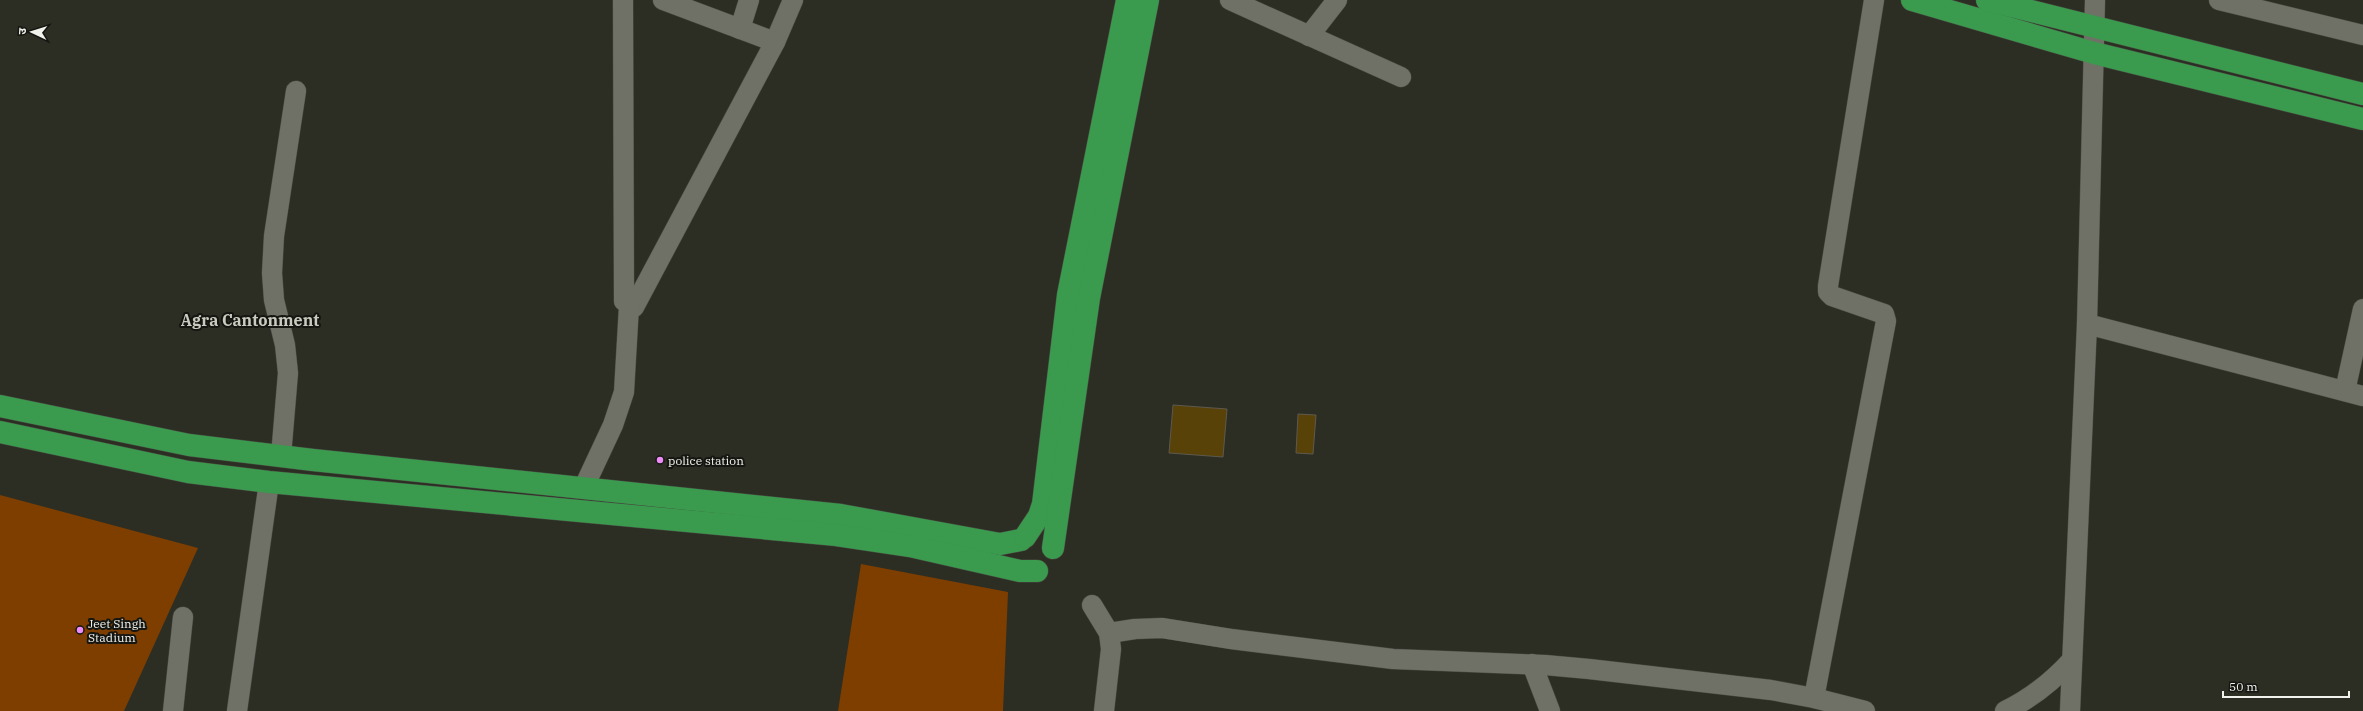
<svg xmlns="http://www.w3.org/2000/svg" width="2363" height="711" font-family="'IBM Plex Serif','Noto Sans Devanagari',serif">
<rect width="100%" height="100%" fill="#2c2e24"/>
<!-- green -->
<g fill="#7e3e00">
<polygon points="0,495 198,548 124,711 0,711"/>
<polygon points="861,564 1008,592 1003,711 838,711"/>
</g>
<!-- building -->
<g fill="#584207" stroke="#5d594f">
<polygon points="1173,405 1227,409 1223,457 1169,453"/>
<polygon points="1298,414 1316,415 1313,454 1296,453"/>
</g>
<g fill="none" stroke-linecap="round" stroke-linejoin="round">
<defs>
<g id="minor">
<polyline points="623,0 624,301 634,307 775,42 793,0"/>
<polyline points="663,0 775,42"/>
<polyline points="1230,0 1401,77"/>
<polyline points="2219,0 2363,35"/>
<polyline points="740,29 749,0"/>
<polyline points="1309,36 1337,0"/>
<polyline points="2087,324 2363,396"/>
<polyline points="2345,391 2363,309"/>
<polyline points="281,456 288,373 285,345 274,300 272,273 274,236 296,91"/>
<polyline points="584,487 613,425 624,392 629,306"/>
<polyline points="1092,605 1109,633 1111,649 1104,711"/>
<polyline points="1109,633 1135,629 1162,628 1231,639 1393,659 1545,665 1589,669 1771,690 1814,698 1865,711"/>
<polyline points="1532,664 1550,711"/>
<polyline points="1814,698 1886,321 1884,314 1832,296 1828,292 1828,286 1874,0"/>
<polyline points="173,711 183,617"/>
<polyline points="237,711 269,482"/>
<path d="M2005,711C2032,698 2052,682 2072,660"/>
<polyline points="2070,711 2087,324 2095,0"/>
</g>
<g id="highway">
<polyline points="1912,0 2094,53 2363,119"/>
<polyline points="1987,0 2363,94"/>
<polyline points="0,406 189,445 313,460 841,515 1000,544 1021,540"/>
<polyline points="0,432 188,472 269,482 836,535 910,546 1020,571 1037,571"/>
<polyline points="1025,537 1039,516 1043,504 1068,295 1127,0"/>
<polyline points="1053,548 1089,298 1148,0"/>
</g>
</defs>
<!-- minor casing -->
<use href="#minor" stroke="#494b43" stroke-width="21"/>
<!-- highway casing -->
<use href="#highway" stroke="#494b43" stroke-width="23"/>
<!-- minor -->
<use href="#minor" stroke="#6f7166" stroke-width="20"/>
<!-- highway -->
<use href="#highway" stroke="#3a9a4d" stroke-width="22"/>
</g>
<!-- markers -->
<g fill="#ed8cf9" stroke="#151611" stroke-width="1.5">
<circle cx="660" cy="460" r="4"/>
<circle cx="80" cy="630" r="4"/>
</g>
<g text-anchor="middle" dominant-baseline="central" stroke-width="4" stroke-linejoin="round" paint-order="stroke">
<!-- poi labels -->
<g font-size="12" fill="#f1f2ec" stroke="#151611" text-anchor="start">
<text x="668" y="460">police station</text>
<text x="88" y="623">Jeet Singh<tspan x="88" dy="14">Stadium</tspan></text>
</g>
<!-- district labels -->
<g font-size="16" font-weight="bold" fill="#c9ccbf" stroke="#151611">
<text x="250" y="320">Agra Cantonment</text>
</g>
</g>
<!-- north arrow -->
<g transform="translate(32 32) rotate(274)" stroke="#151611" stroke-width="3" paint-order="stroke">
<path d="M0-3L7 15L0 10L-7 15Z" fill="#f1f2ec"/>
<text y="-6" font-size="11" font-weight="bold" text-anchor="middle" fill="#f1f2ec">उ</text>
</g>
<!-- scale -->
<path d="M2223 691v6h126v-6" fill="none" stroke="#f1f2ec" stroke-width="2"/>
<text x="2229" y="691" font-size="12" fill="#f1f2ec" stroke="#151611" stroke-width="3" paint-order="stroke">50 m</text>
</svg>
